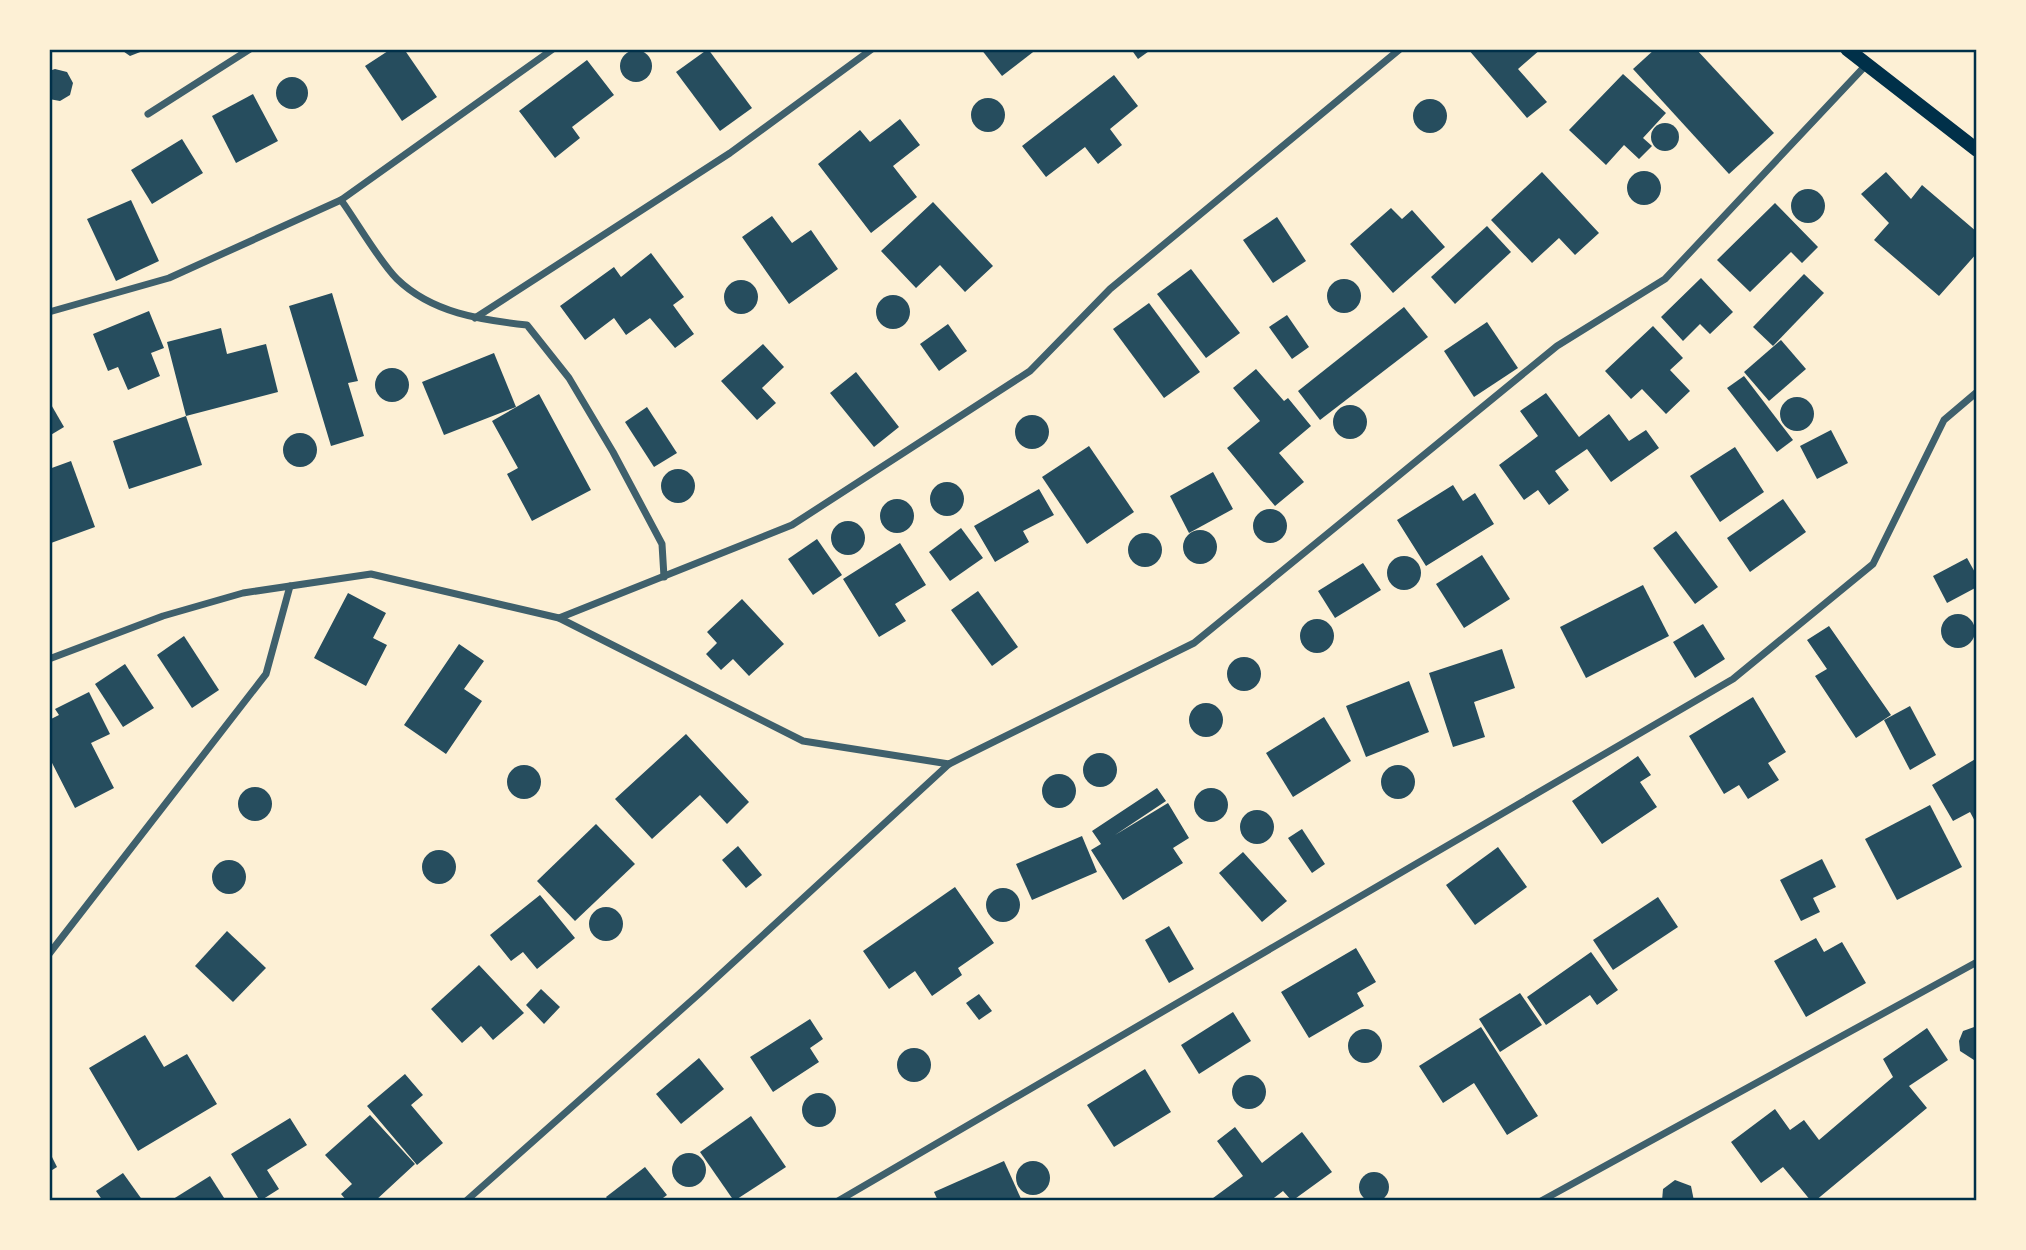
<svg xmlns="http://www.w3.org/2000/svg" width="2026" height="1250" font-family="Commissioner,sans-serif">
<rect width="100%" height="100%" fill="#fdf0d5"/>
<!-- building -->
<g fill="#264d5e">
<polygon points="120,49 148,49 130,56"/>
<polygon points="391,49 404,49 437,97 402,121 365,66"/>
<polygon points="708,49 752,108 720,131 676,72"/>
<polygon points="981,49 1037,49 1002,76"/>
<polygon points="1131,49 1152,49 1138,59"/>
<polygon points="1468,49 1541,49 1518,69 1547,102 1527,118"/>
<polygon points="1655,49 1696,49 1774,133 1729,174 1633,69"/>
<circle cx="636" cy="66" r="16"/>
<polygon points="587,60 614,95 572,127 580,138 555,158 519,111"/>
<polygon points="55,69 67,72 73,83 70,95 60,101 49,99 49,71"/>
<polygon points="1623,74 1666,113 1643,138 1652,146 1639,159 1624,145 1606,165 1569,130"/>
<polygon points="1114,75 1138,106 1110,129 1122,145 1098,164 1085,147 1046,177 1022,146"/>
<circle cx="292" cy="93" r="16"/>
<polygon points="253,94 278,141 236,163 212,116"/>
<circle cx="988" cy="115" r="17"/>
<circle cx="1430" cy="116" r="17"/>
<polygon points="900,119 920,145 893,166 917,197 871,233 818,164 860,130 870,142"/>
<circle cx="1665" cy="137" r="14"/>
<polygon points="182,139 203,173 152,204 131,170"/>
<circle cx="1644" cy="188" r="17"/>
<polygon points="1542,172 1599,233 1575,255 1559,238 1532,263 1491,220"/>
<polygon points="1886,172 1911,199 1922,185 1977,232 1977,253 1939,296 1874,240 1889,223 1861,194"/>
<circle cx="1808" cy="206" r="17"/>
<polygon points="131,200 159,261 116,281 87,219"/>
<polygon points="933,202 993,266 965,292 940,265 916,288 881,251"/>
<polygon points="1775,203 1818,247 1802,263 1791,252 1750,292 1717,260"/>
<polygon points="1391,208 1402,219 1412,210 1445,247 1393,293 1350,244"/>
<polygon points="772,216 792,243 811,230 838,269 789,304 742,237"/>
<polygon points="1277,217 1306,261 1273,283 1243,240"/>
<polygon points="1487,226 1511,252 1455,304 1431,277"/>
<polygon points="651,253 684,297 673,305 694,334 675,348 650,318 626,335 614,318 585,340 560,306 614,267 621,277"/>
<polygon points="1191,269 1240,333 1206,358 1157,294"/>
<polygon points="1804,274 1824,293 1773,346 1753,327"/>
<polygon points="1701,278 1733,312 1710,334 1700,324 1683,341 1661,317"/>
<circle cx="1344" cy="296" r="17"/>
<circle cx="741" cy="297" r="17"/>
<polygon points="332,293 358,381 348,383 364,436 331,446 289,306"/>
<circle cx="893" cy="312" r="17"/>
<polygon points="1149,303 1200,372 1164,398 1113,329"/>
<polygon points="1404,307 1428,337 1320,420 1298,391"/>
<polygon points="149,311 164,348 151,353 160,376 128,390 118,367 108,371 93,334"/>
<polygon points="1287,315 1309,347 1292,359 1269,327"/>
<polygon points="1487,322 1518,368 1474,397 1444,351"/>
<polygon points="948,324 967,351 939,371 920,344"/>
<polygon points="1653,326 1683,358 1670,370 1690,391 1666,414 1642,389 1631,399 1605,371"/>
<polygon points="221,328 227,354 266,344 278,392 186,416 167,342"/>
<polygon points="1781,340 1806,369 1769,401 1744,372"/>
<polygon points="763,344 784,367 762,388 776,403 757,420 721,381"/>
<polygon points="494,353 516,407 444,435 422,382"/>
<circle cx="392" cy="385" r="17"/>
<polygon points="1256,369 1284,401 1288,398 1311,426 1279,453 1304,482 1275,506 1227,448 1260,421 1233,388"/>
<polygon points="856,372 899,427 874,447 830,393"/>
<polygon points="1744,376 1793,440 1777,452 1727,388"/>
<polygon points="1546,393 1579,437 1609,414 1629,441 1646,430 1659,448 1611,482 1587,449 1555,471 1569,490 1549,505 1538,490 1524,500 1499,465 1538,436 1520,411"/>
<polygon points="539,394 591,490 532,521 507,474 518,468 492,421"/>
<circle cx="1797" cy="414" r="17"/>
<polygon points="49,401 64,427 49,436"/>
<circle cx="1350" cy="422" r="17"/>
<polygon points="647,407 677,453 654,467 625,422"/>
<circle cx="1032" cy="432" r="17"/>
<polygon points="186,416 202,465 129,489 113,441"/>
<polygon points="1831,430 1848,463 1817,479 1800,446"/>
<circle cx="300" cy="450" r="17"/>
<polygon points="1089,446 1134,512 1087,544 1042,477"/>
<polygon points="1735,447 1764,492 1720,522 1690,476"/>
<polygon points="71,461 95,527 51,543 49,469"/>
<circle cx="678" cy="486" r="17"/>
<polygon points="1213,472 1233,509 1189,533 1170,496"/>
<circle cx="947" cy="499" r="17"/>
<polygon points="1453,485 1463,501 1475,493 1494,524 1426,566 1397,520"/>
<polygon points="1039,489 1054,515 1023,531 1029,542 995,562 974,526"/>
<polygon points="1783,499 1806,532 1750,572 1727,538"/>
<circle cx="897" cy="516" r="17"/>
<circle cx="1270" cy="526" r="17"/>
<circle cx="848" cy="538" r="17"/>
<polygon points="961,528 983,558 950,581 929,552"/>
<circle cx="1200" cy="547" r="17"/>
<polygon points="1676,531 1718,587 1695,604 1653,548"/>
<circle cx="1145" cy="550" r="17"/>
<polygon points="817,539 842,575 813,595 788,559"/>
<polygon points="900,543 926,585 895,604 906,621 879,637 843,579"/>
<polygon points="1482,555 1510,599 1464,628 1436,584"/>
<circle cx="1404" cy="573" r="17"/>
<polygon points="1967,558 1977,576 1977,587 1947,603 1933,576"/>
<polygon points="1363,563 1381,590 1335,618 1318,591"/>
<polygon points="1643,585 1669,636 1586,678 1560,627"/>
<polygon points="978,591 1018,647 992,666 951,610"/>
<polygon points="348,593 386,613 373,638 387,645 366,686 314,658"/>
<polygon points="742,599 784,644 749,676 733,659 721,670 706,654 717,643 707,632"/>
<circle cx="1958" cy="631" r="17"/>
<circle cx="1317" cy="636" r="17"/>
<polygon points="1703,624 1725,659 1695,678 1673,642"/>
<polygon points="1829,626 1891,715 1856,738 1815,676 1827,669 1807,640"/>
<polygon points="184,636 219,690 192,708 157,655"/>
<polygon points="459,644 484,661 464,689 482,701 446,754 404,725"/>
<polygon points="1502,649 1515,688 1474,702 1485,737 1453,747 1429,673"/>
<circle cx="1244" cy="674" r="17"/>
<polygon points="125,664 154,708 123,727 95,684"/>
<polygon points="1409,681 1429,732 1366,757 1346,706"/>
<polygon points="89,692 110,734 91,743 114,788 75,808 49,757 49,720 59,715 55,709"/>
<polygon points="1753,697 1786,752 1768,763 1779,780 1748,799 1739,785 1724,794 1689,736"/>
<circle cx="1206" cy="720" r="17"/>
<polygon points="1910,706 1936,755 1910,770 1884,720"/>
<polygon points="1324,717 1351,761 1293,797 1266,753"/>
<polygon points="686,734 749,802 727,824 700,795 652,839 615,799"/>
<circle cx="1100" cy="770" r="17"/>
<polygon points="1638,756 1651,775 1640,782 1657,807 1602,844 1572,801"/>
<polygon points="1977,758 1977,825 1970,812 1953,821 1932,785"/>
<circle cx="1398" cy="782" r="17"/>
<circle cx="524" cy="782" r="17"/>
<circle cx="1059" cy="791" r="17"/>
<circle cx="255" cy="804" r="17"/>
<polygon points="1157,788 1166,801 1115,835 1168,803 1189,838 1173,848 1183,863 1123,900 1091,850 1101,844 1092,831"/>
<circle cx="1211" cy="805" r="17"/>
<polygon points="1930,805 1962,867 1897,900 1865,839"/>
<circle cx="1257" cy="827" r="17"/>
<polygon points="596,824 635,864 575,921 537,881"/>
<polygon points="1302,829 1325,864 1312,873 1288,838"/>
<polygon points="1082,836 1097,872 1032,900 1016,864"/>
<polygon points="738,846 762,875 746,888 722,860"/>
<polygon points="1498,847 1527,887 1475,925 1446,885"/>
<circle cx="439" cy="867" r="17"/>
<polygon points="1243,852 1287,901 1262,922 1219,873"/>
<polygon points="1822,859 1836,887 1813,898 1820,912 1801,921 1780,880"/>
<circle cx="229" cy="877" r="17"/>
<polygon points="955,887 994,943 958,968 962,975 932,996 915,971 889,989 863,951"/>
<circle cx="1003" cy="905" r="17"/>
<polygon points="540,895 575,938 537,969 523,952 511,961 490,935"/>
<polygon points="1658,897 1678,927 1613,970 1593,940"/>
<circle cx="606" cy="924" r="17"/>
<polygon points="1169,926 1194,969 1169,983 1145,940"/>
<polygon points="227,931 266,968 233,1002 195,966"/>
<polygon points="1816,938 1824,952 1842,942 1866,983 1806,1017 1774,961"/>
<polygon points="1356,948 1376,982 1357,993 1364,1006 1309,1038 1281,992"/>
<polygon points="1591,952 1618,990 1597,1005 1590,995 1546,1025 1527,997"/>
<polygon points="479,965 524,1013 493,1040 481,1026 462,1043 431,1009"/>
<polygon points="541,989 560,1007 544,1024 526,1005"/>
<polygon points="1520,993 1542,1025 1500,1052 1479,1019"/>
<polygon points="979,994 992,1011 979,1020 966,1003"/>
<polygon points="1233,1012 1251,1041 1199,1074 1181,1045"/>
<polygon points="810,1019 823,1039 810,1048 819,1062 773,1092 750,1057"/>
<polygon points="1977,1026 1977,1060 1974,1060 1960,1051 1959,1041 1963,1031"/>
<polygon points="1481,1027 1538,1116 1507,1135 1474,1083 1443,1103 1419,1066"/>
<polygon points="1927,1028 1948,1060 1909,1086 1927,1108 1815,1201 1811,1201 1783,1167 1761,1183 1731,1142 1775,1109 1790,1130 1804,1120 1819,1140 1893,1077 1883,1059"/>
<circle cx="1365" cy="1046" r="17"/>
<polygon points="145,1035 164,1067 187,1054 217,1104 138,1151 89,1068"/>
<circle cx="914" cy="1065" r="17"/>
<polygon points="699,1058 724,1089 681,1124 656,1094"/>
<polygon points="1145,1069 1171,1112 1114,1147 1087,1105"/>
<polygon points="405,1074 423,1095 411,1105 443,1143 417,1165 367,1106"/>
<circle cx="1249" cy="1092" r="17"/>
<circle cx="819" cy="1110" r="17"/>
<polygon points="370,1115 415,1164 375,1201 347,1201 341,1194 352,1184 325,1155"/>
<polygon points="751,1116 786,1167 734,1201 700,1152"/>
<polygon points="290,1118 307,1145 267,1170 279,1189 260,1201 231,1154"/>
<polygon points="1235,1127 1262,1163 1302,1132 1332,1172 1292,1201 1283,1191 1270,1201 1209,1201 1243,1176 1217,1141"/>
<polygon points="49,1151 57,1167 49,1172"/>
<circle cx="689" cy="1170" r="17"/>
<polygon points="1004,1161 1022,1201 938,1201 934,1192"/>
<circle cx="1033" cy="1178" r="17"/>
<polygon points="645,1167 667,1195 659,1201 609,1201 606,1197"/>
<circle cx="1374" cy="1187" r="15"/>
<polygon points="123,1173 143,1201 103,1201 96,1191"/>
<polygon points="210,1176 226,1201 170,1201"/>
<polygon points="1675,1180 1691,1186 1694,1201 1662,1201 1663,1189"/>
</g>
<g fill="none" stroke-linecap="round" stroke-linejoin="round">
<!-- minor -->
<g stroke="#3f606c" stroke-width="7">
<polyline points="148,114 250,49"/>
<path d="M341,200C357,222 379,261 397,279C432,313 481,320 527,325L569,378L613,452L662,544L664,577"/>
<polyline points="49,312 169,278 341,200 553,49"/>
<polyline points="475,318 730,153 872,49"/>
<polyline points="559,618 792,525 1030,371 1110,289 1400,49"/>
<polyline points="49,659 163,616 243,593 371,574 559,618 803,741 949,764 1194,643 1557,346 1665,279 1867,64"/>
<polyline points="49,954 266,674 290,586"/>
<polyline points="466,1201 700,993 949,764"/>
<polyline points="838,1201 1733,679 1873,564 1944,420 1977,392"/>
<polyline points="1541,1201 1977,962"/>
</g>
<!-- secondary -->
<polyline stroke="#003049" stroke-width="14" points="1847,49 1977,150"/>
</g>
<!-- border -->
<rect width="2026" height="1250" fill="none" stroke="#fdf0d5" stroke-width="102"/>
<rect x="51" y="51" width="1924" height="1148" fill="none" stroke="#003049" stroke-width="2.5"/>
</svg>
